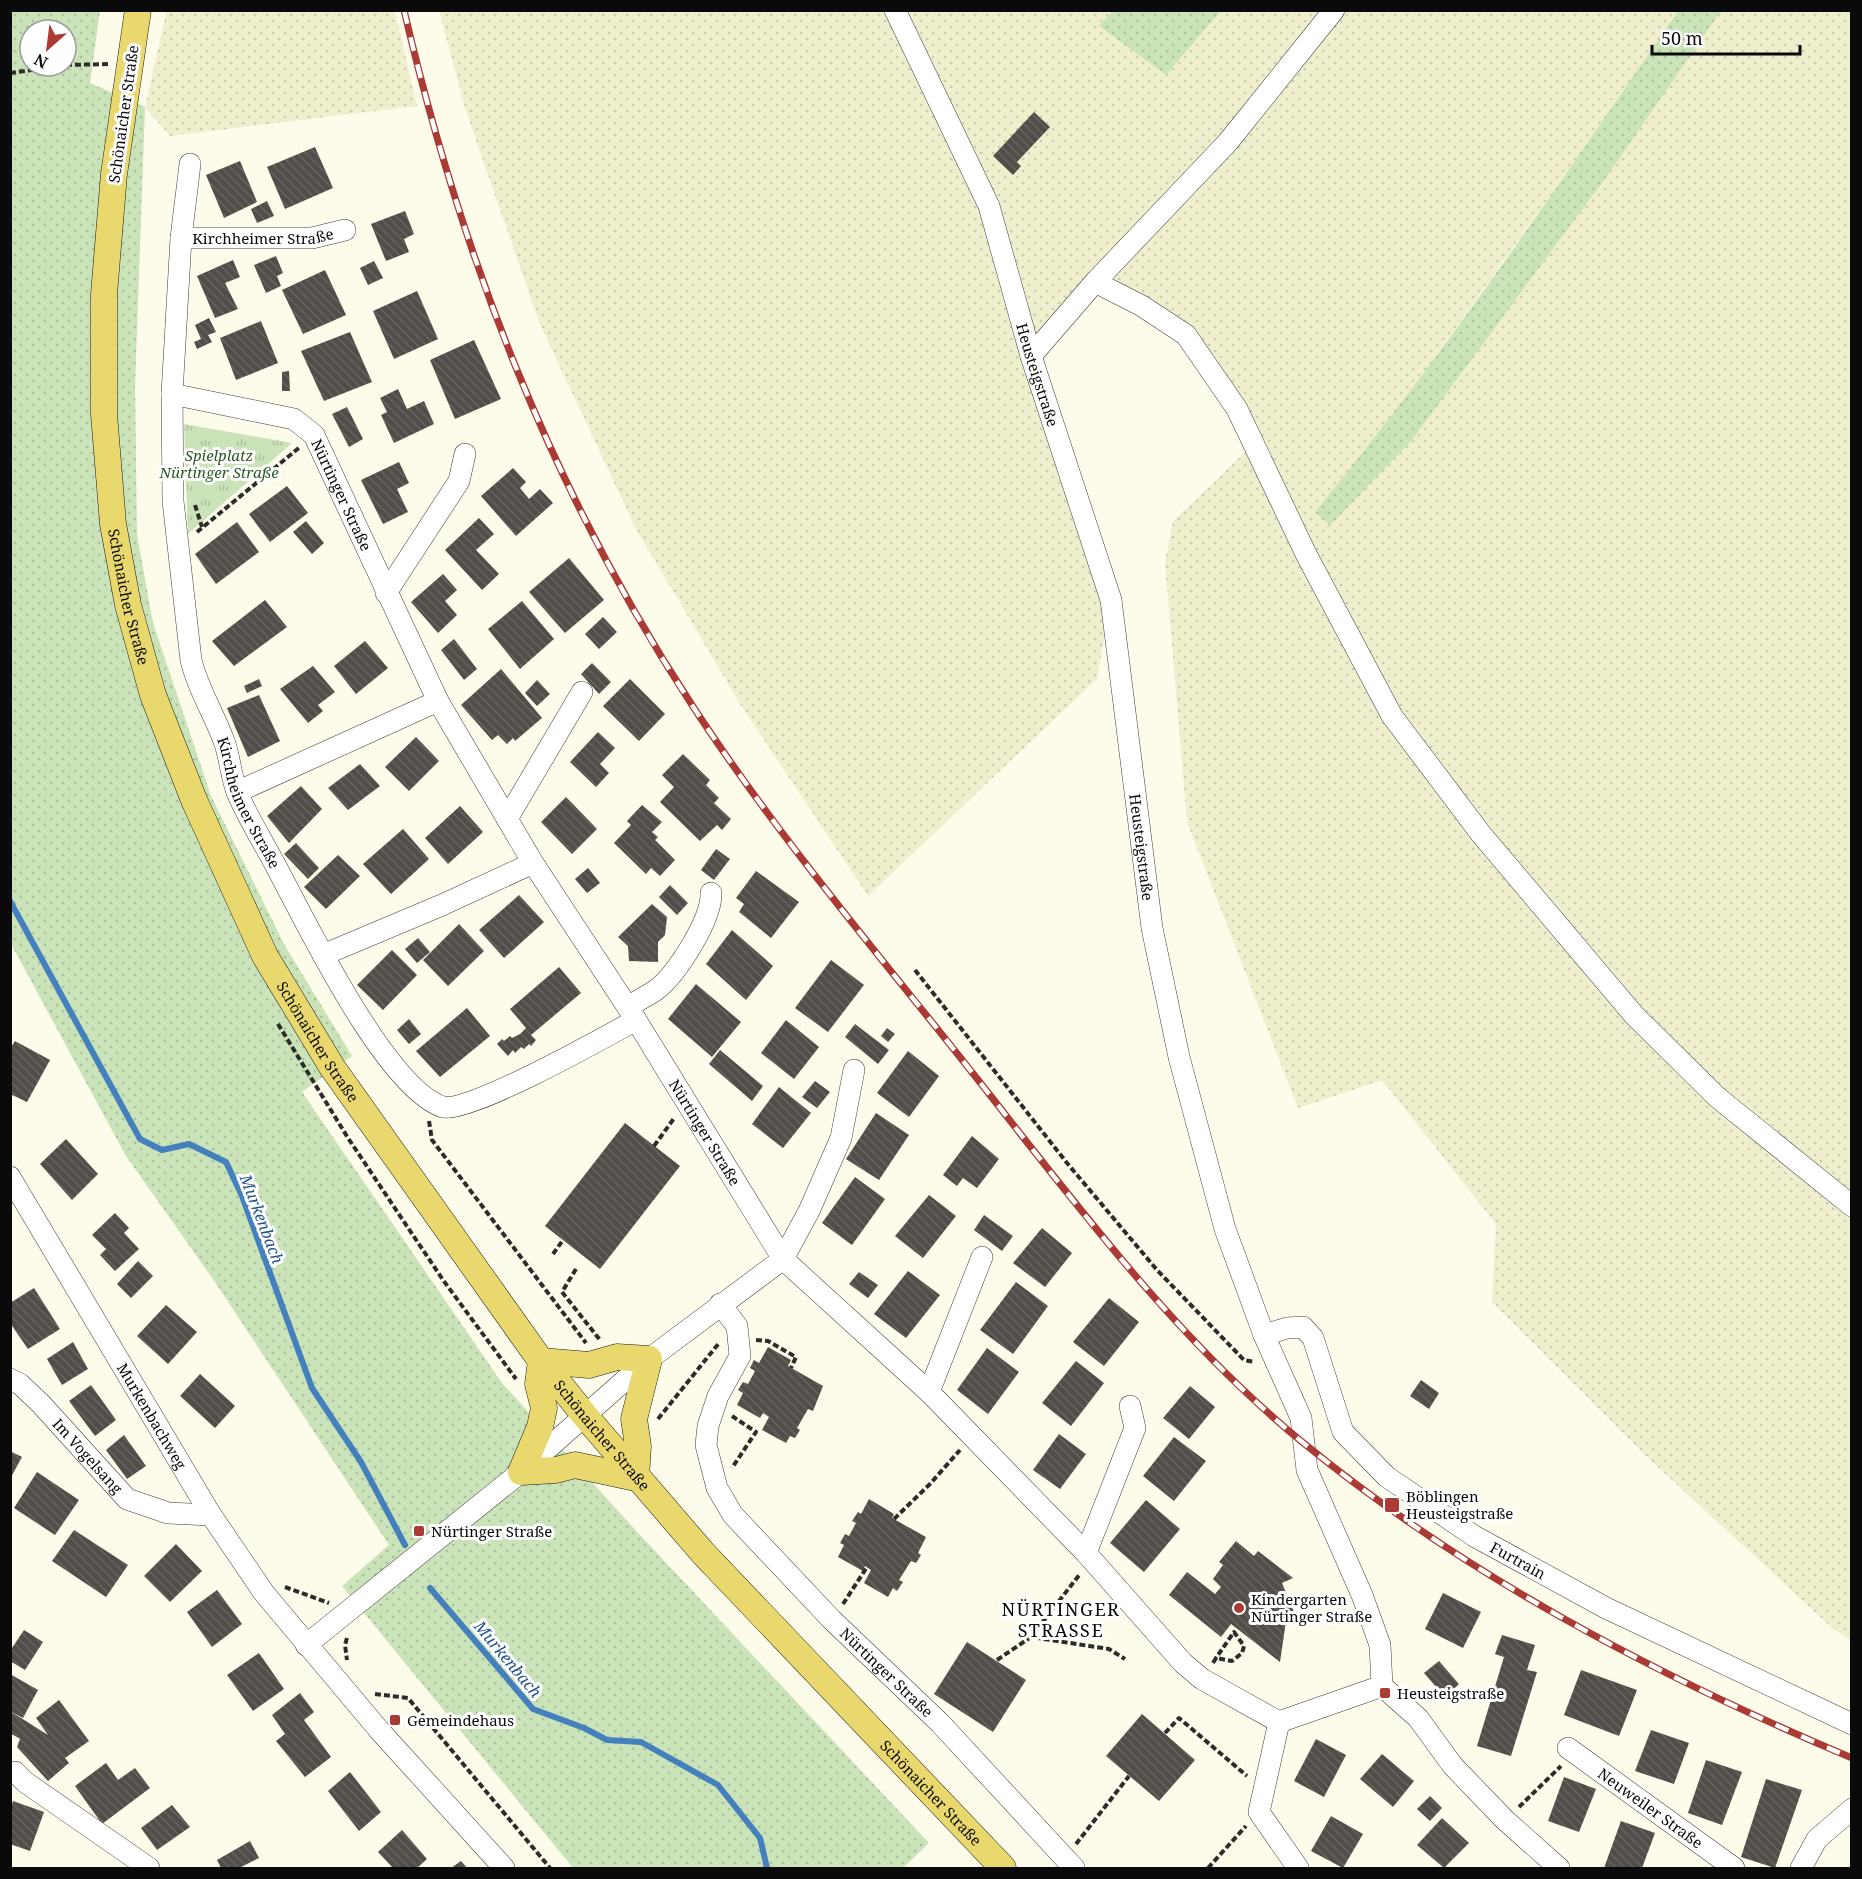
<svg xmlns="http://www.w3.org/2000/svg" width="1862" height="1879" font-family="'Noto Serif',serif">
<defs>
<pattern id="farmland-dots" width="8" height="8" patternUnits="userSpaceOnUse" patternTransform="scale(1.5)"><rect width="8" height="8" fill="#efefcd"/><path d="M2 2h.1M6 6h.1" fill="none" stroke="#ccccaf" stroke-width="1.8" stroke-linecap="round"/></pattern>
<pattern id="grass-dots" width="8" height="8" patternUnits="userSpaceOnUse" patternTransform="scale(1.5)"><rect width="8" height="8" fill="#cae3b8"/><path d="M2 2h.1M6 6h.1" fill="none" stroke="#acc19d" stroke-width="1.8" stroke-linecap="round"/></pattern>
<pattern id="park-tufts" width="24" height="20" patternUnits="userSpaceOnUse" patternTransform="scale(1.5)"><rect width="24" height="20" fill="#cae3b8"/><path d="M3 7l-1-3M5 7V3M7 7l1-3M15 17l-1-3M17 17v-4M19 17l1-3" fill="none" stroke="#acc19d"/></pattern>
<pattern id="building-back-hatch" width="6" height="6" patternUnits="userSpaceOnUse" patternTransform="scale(1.5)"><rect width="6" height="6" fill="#524d48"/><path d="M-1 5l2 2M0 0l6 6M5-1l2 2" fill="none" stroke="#66625e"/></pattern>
</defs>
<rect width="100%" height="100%" fill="#fdfbea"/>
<!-- farmland -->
<g fill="url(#farmland-dots)">
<polygon points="167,10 395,11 417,106 170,136 145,107"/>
<polygon points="439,11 1112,11 1099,26 1166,75 1221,11 1679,11 1569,169 1383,430 1315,512 1412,440 1610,172 1721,11 1851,11 1851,1640 1831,1627 1646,1456 1492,1302 1496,1224 1382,1080 1298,1108 1187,822 1165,562 1173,521 1254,444 1186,335 1095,282 1031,355 1111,600 1097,679 868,896 742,707 636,529 539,322 466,111"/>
</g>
<!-- grass -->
<g fill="url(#grass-dots)" fill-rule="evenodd">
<path d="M1679,10L1721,11L1610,172L1412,440L1330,525L1315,512C1446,353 1561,180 1679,10Z"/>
<path d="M10,11H100L90,83L145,107L135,385L137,535L153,623L211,796L284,944L352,1056L302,1092L502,1383L639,1534L929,1843L903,1868H573L342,1586L389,1545L215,1282L126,1156L11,944ZM30,30H66V66H30Z"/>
<polygon points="1112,11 1112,10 1221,11 1166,75 1099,26"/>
</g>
<!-- park -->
<polygon fill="url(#park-tufts)" points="184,424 292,443 188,534"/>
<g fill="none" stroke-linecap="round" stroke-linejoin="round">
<!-- stream -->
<g stroke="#4480bd" stroke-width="6">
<polyline points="10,901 140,1139 162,1150 189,1144 226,1162 242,1196 312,1388 361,1462 405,1545"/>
<polyline points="430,1588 533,1709 584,1728 607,1740 641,1742 718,1785 760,1838 767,1868"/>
</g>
</g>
<!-- building -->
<g fill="url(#building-back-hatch)">
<polygon points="1034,112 1050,127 1017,162 1021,166 1013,175 993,156"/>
<polygon points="315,147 333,188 285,209 267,167"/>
<polygon points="240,161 257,202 224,218 206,175"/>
<polygon points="267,201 274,216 257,223 251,209"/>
<polygon points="405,211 414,234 404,239 409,252 386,261 371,224"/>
<polygon points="276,256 283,273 277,276 281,286 266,293 254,265"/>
<polygon points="233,260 240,277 225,283 238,309 215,318 197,276"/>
<polygon points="374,261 383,278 368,285 360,268"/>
<polygon points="325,270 346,315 303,334 282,290"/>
<polygon points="417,291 438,339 394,359 373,311"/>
<polygon points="209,318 216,332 208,335 212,342 197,349 194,342 201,339 195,325"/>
<polygon points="261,321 278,363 236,380 220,338"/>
<polygon points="350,332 372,382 324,401 301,351"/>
<polygon points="474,340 501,399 455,419 430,360"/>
<polygon points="289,371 290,391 282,391 282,372"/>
<polygon points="398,389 407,409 424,401 434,424 394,443 381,415 387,412 380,398"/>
<polygon points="347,407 363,439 349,447 332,414"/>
<polygon points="399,462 409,483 397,489 408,512 383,524 361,480"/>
<polygon points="513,468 526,482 520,488 529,499 540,489 553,503 516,536 481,496"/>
<polygon points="287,486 308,513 270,542 249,514"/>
<polygon points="479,518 494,534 476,550 499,574 482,590 445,550"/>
<polygon points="306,521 324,543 312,554 293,532"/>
<polygon points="237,522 259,552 216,584 195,554"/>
<polygon points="569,558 604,600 565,633 529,592"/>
<polygon points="443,574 457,590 445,601 457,615 438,633 411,602"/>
<polygon points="265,600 287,627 234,666 212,641"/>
<polygon points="522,601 554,639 520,669 488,629"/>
<polygon points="603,617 617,632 599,649 585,634"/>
<polygon points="454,639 477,669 464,680 441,650"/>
<polygon points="365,641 388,668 356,694 334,666"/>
<polygon points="592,663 611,682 599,694 581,674"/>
<polygon points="313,666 335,692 318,705 323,711 308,723 280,689"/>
<polygon points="501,669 542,718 515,741 513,738 507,744 498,735 492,740 461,705"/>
<polygon points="259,679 262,686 247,693 244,686"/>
<polygon points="630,679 665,714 639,741 603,706"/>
<polygon points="537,680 550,694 537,706 525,693"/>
<polygon points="259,695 280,741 248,757 227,708"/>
<polygon points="598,732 615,748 600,764 609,773 596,787 570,762"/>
<polygon points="416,737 439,761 409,791 385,767"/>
<polygon points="683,754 710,780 706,785 719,798 714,803 731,819 722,830 717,825 700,841 660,802 674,787 662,775"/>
<polygon points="360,764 380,786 348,810 328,788"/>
<polygon points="301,786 322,809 289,843 267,816"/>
<polygon points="566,797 597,829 572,854 541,822"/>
<polygon points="642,805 662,822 652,832 658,837 655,840 675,860 660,876 651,868 646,874 614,843 631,825 627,821"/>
<polygon points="460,806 483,832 448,864 425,838"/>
<polygon points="403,829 429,859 391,894 363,864"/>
<polygon points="296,843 319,868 308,879 284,854"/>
<polygon points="716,849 730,859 714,880 701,870"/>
<polygon points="338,855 360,876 326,909 304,887"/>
<polygon points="588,868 600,883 587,893 575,879"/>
<polygon points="756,871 799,902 771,938 739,912 744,904 736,898"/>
<polygon points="670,885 688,903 677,915 659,897"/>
<polygon points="519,895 544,922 504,958 479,930"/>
<polygon points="652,904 667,917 665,935 658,942 658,962 629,961 628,946 618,937"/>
<polygon points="459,924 484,951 448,986 423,960"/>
<polygon points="732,930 773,966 746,1000 706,964"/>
<polygon points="418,938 430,952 417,963 405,949"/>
<polygon points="392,950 417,975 383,1010 357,985"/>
<polygon points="831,960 864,985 828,1032 795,1008"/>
<polygon points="559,967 581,993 531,1035 536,1040 531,1046 529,1044 524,1049 521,1047 515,1053 513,1050 508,1056 497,1044 502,1039 504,1041 510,1036 512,1038 520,1034 526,1028 510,1009"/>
<polygon points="696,984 741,1022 712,1057 668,1019"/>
<polygon points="467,1008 490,1036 440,1077 416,1051"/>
<polygon points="409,1019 421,1034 409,1044 397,1030"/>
<polygon points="786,1020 819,1047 794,1079 761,1053"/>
<polygon points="855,1024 889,1050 878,1064 845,1037"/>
<polygon points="887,1028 895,1034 888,1042 881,1036"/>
<polygon points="15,1041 50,1060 27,1102 10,1094 10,1049"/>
<polygon points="720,1050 763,1086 752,1101 709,1064"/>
<polygon points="908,1051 939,1076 909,1117 877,1093"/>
<polygon points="815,1081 830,1092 817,1108 802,1097"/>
<polygon points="779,1087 811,1113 783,1148 752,1124"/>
<polygon points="876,1113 909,1135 879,1180 846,1159"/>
<polygon points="625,1123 680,1166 600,1269 545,1226"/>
<polygon points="972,1136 999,1159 977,1188 963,1178 957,1186 943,1175"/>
<polygon points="66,1139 98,1174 72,1200 40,1164"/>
<polygon points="855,1177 885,1199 852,1245 822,1223"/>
<polygon points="929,1195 956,1216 923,1258 895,1236"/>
<polygon points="115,1213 129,1228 124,1233 139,1249 115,1271 100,1255 106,1249 92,1235"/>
<polygon points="984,1215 1013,1236 1002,1251 974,1230"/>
<polygon points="1042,1228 1072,1253 1045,1287 1013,1263"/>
<polygon points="138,1261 153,1276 131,1298 117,1284"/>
<polygon points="908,1271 940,1295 906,1338 874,1314"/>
<polygon points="859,1272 878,1285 868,1298 849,1284"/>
<polygon points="1016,1282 1048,1306 1013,1354 980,1330"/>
<polygon points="34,1288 60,1329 28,1349 10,1323 10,1303"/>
<polygon points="1109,1298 1139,1322 1104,1366 1073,1342"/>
<polygon points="166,1305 197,1332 168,1364 137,1336"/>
<polygon points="73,1342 88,1369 62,1385 47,1359"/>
<polygon points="768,1347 791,1360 788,1366 823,1386 813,1411 808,1409 797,1428 800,1430 795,1438 790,1436 786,1443 762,1430 769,1417 763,1413 760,1418 737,1405 743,1393 738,1390 743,1382 748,1384 755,1371 750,1368 754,1360 759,1363"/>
<polygon points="987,1348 1019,1372 988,1414 957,1390"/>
<polygon points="1076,1361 1104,1383 1071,1426 1042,1403"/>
<polygon points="200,1374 235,1406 215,1428 180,1396"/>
<polygon points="1421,1380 1439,1393 1429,1409 1410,1396"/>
<polygon points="91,1385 116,1420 95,1436 69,1401"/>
<polygon points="1190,1386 1215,1407 1189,1439 1163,1418"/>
<polygon points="1059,1434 1086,1454 1060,1489 1033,1470"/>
<polygon points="124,1435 146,1466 127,1479 106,1450"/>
<polygon points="1174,1437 1206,1461 1174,1501 1143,1476"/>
<polygon points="10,1451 22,1457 10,1479"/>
<polygon points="37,1472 79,1500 55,1535 14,1508"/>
<polygon points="869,1499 894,1514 892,1518 926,1537 918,1553 921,1555 916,1563 911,1561 899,1580 903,1582 897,1591 893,1588 888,1597 864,1583 871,1570 865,1566 863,1571 838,1557 844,1545 840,1543 845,1534 849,1536 856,1523 852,1521 858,1512 861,1514"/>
<polygon points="1146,1500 1180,1529 1144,1572 1110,1543"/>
<polygon points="74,1530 128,1565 106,1597 52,1561"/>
<polygon points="1236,1541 1254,1556 1258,1551 1293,1578 1282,1583 1298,1622 1286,1621 1280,1662 1231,1624 1221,1637 1169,1595 1187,1572 1215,1594 1221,1587 1213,1579 1223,1565 1219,1562"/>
<polygon points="176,1544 202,1571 170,1602 144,1576"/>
<polygon points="217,1590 242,1624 212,1647 187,1612"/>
<polygon points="1443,1593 1481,1612 1463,1648 1425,1629"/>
<polygon points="24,1630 43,1642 25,1670 10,1661 10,1651"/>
<polygon points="1502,1635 1535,1645 1527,1670 1537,1672 1511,1756 1477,1746 1504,1657 1495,1654"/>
<polygon points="967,1642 1026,1680 993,1732 934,1694"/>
<polygon points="259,1653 284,1689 253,1711 227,1675"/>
<polygon points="1439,1661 1459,1684 1445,1697 1424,1673"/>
<polygon points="1581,1670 1637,1690 1619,1736 1564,1715"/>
<polygon points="10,1674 38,1690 23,1718 10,1711"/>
<polygon points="300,1693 314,1712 304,1720 331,1757 305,1777 276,1741 285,1734 272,1715"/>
<polygon points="59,1700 89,1741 65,1758 69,1763 48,1781 17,1747 20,1739 10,1733 10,1711 48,1735 36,1718"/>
<polygon points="1142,1714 1195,1760 1159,1801 1106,1756"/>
<polygon points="1651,1730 1689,1743 1674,1784 1635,1771"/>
<polygon points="1316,1739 1346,1755 1324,1797 1294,1781"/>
<polygon points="1382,1754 1414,1781 1393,1807 1360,1779"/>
<polygon points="1706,1760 1742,1772 1722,1825 1688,1813"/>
<polygon points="106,1763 118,1780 135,1768 150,1788 102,1824 75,1786"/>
<polygon points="350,1772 381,1812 359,1831 328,1791"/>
<polygon points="1564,1777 1596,1789 1579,1832 1548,1821"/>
<polygon points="1766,1779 1802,1790 1775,1868 1741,1857"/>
<polygon points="1430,1796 1442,1808 1430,1821 1417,1809"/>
<polygon points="13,1801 44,1812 30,1851 10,1844 10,1809"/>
<polygon points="172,1805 190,1827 157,1850 141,1828"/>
<polygon points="1331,1816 1363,1834 1343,1868 1311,1851"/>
<polygon points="1442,1818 1469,1843 1444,1868 1417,1845"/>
<polygon points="1621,1821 1655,1833 1642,1868 1604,1868"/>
<polygon points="402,1830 427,1859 417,1868 393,1868 378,1852"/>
<polygon points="250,1841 259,1858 239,1868 221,1868 217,1860"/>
<polygon points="461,1861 467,1868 451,1868"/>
</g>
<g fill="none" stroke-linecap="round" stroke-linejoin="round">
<defs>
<g id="minor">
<path id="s1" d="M895,10L989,206L1031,356L1111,600L1152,928L1179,1057L1225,1229L1264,1335L1301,1418L1307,1470L1362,1595L1380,1645L1382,1686L1418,1718L1453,1766L1505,1820L1559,1868"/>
<path id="s2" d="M190,164L181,238L172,394L173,501L191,660C198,690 215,715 225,744C230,759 231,776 237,792C248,819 266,846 279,872C308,926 386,1088 443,1107C468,1114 607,1036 636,1020"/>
<path id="s3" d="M181,238H312L345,230"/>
<polyline points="1095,282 1142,306 1186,335 1237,409 1306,554 1392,716 1481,834 1634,1015 1717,1097 1852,1206"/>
<polyline points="1031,356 1095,282 1228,142 1334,10"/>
<path id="s4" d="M172,394L294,419L314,435L438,701L533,863L636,1020L783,1259L929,1392L1086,1553L1183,1663L1202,1679L1279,1722"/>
<polyline points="386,593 459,481 465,454"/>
<polyline points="237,792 438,701"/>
<polyline points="507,819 582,692"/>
<polyline points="323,955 442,905 533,863"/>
<path d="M628,1007C637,1001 647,996 656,990C677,974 712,919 711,893"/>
<path id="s5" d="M10,1177L211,1515L264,1593L379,1730L504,1868"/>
<path id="s6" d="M720,1304L737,1326L740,1356L718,1396L708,1426L706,1445L717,1488L733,1515L832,1620L940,1723L1074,1868"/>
<path id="s7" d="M1264,1335L1287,1328L1303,1327L1313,1338L1343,1432L1387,1477L1474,1536L1606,1608L1852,1724"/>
<path id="s8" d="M10,1379L20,1384L41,1404L127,1499L168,1513L211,1515"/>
<polyline points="929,1392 982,1257"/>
<polyline points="1086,1553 1135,1428 1130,1406"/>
<polyline points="306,1645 521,1472 649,1359 783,1259 809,1211 841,1138 854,1070"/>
<polyline points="1279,1722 1259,1812 1298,1868"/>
<polyline points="1279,1722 1382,1686"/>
<path id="s9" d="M1568,1748L1734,1868"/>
<polyline points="15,1772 25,1782 149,1868"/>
<polyline points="1801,1868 1817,1839 1852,1809"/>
</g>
<g id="major">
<path id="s10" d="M138,10L114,174L104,294V414L113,524L128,605L153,695L194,800L265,956L332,1067L541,1361L586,1417L703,1553L1003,1868"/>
<polyline points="541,1361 538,1384 544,1408 540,1427 521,1472 556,1470 575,1465 636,1478"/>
<polyline points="541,1361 589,1365 617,1357 649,1359 634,1419 638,1446 636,1478"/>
</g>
</defs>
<!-- minor casing -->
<use href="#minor" stroke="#3d3d3d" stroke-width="22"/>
<!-- major casing -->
<use href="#major" stroke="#1b1b1b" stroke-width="27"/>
<!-- path -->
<g stroke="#2c2c2c" stroke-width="4" stroke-dasharray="6 3" stroke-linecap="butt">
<polyline points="66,65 110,64"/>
<polyline points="10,73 60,66"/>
<polyline points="195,505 202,527"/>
<polyline points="197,532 300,447"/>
<polyline points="915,970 1067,1163 1157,1270 1244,1360 1255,1362"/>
<polyline points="278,1024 348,1138 443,1280 516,1379"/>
<polyline points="429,1121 432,1140 586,1343"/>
<polyline points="654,1146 675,1117"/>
<polyline points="553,1254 563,1240"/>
<polyline points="576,1269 562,1292 600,1340"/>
<polyline points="756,1340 768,1341 796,1357 791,1368"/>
<polyline points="732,1416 756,1432 732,1468"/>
<polyline points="658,1419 719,1343"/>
<polyline points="894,1519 930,1484 960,1450"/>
<polyline points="285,1587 329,1603"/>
<polyline points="843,1604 867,1567"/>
<polyline points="1031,1637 1080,1574"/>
<polyline points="347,1638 345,1645 347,1660"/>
<polyline points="997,1660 1031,1637 1109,1649 1125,1659"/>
<polyline points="1213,1663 1216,1658 1232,1661 1242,1653 1244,1646 1234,1632 1216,1658"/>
<polyline points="375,1694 408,1698 550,1868"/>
<polyline points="1165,1733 1179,1718 1247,1776"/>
<polyline points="1519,1807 1561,1766"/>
<polyline points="1076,1844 1129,1776"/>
<polyline points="1208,1868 1246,1826"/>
</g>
<!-- minor -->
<use href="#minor" stroke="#fff" stroke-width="21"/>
<!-- major -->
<use href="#major" stroke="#e9d86e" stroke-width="26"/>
<defs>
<path id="rail" d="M404,10C462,259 552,491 692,705C776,834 876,951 971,1071C1074,1201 1172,1335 1301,1441C1464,1575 1657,1676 1852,1758"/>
</defs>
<!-- rail casing -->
<use href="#rail" stroke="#aa3a33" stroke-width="7"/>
<!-- rail -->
<use href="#rail" stroke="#fff" stroke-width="4.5" stroke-dasharray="14" stroke-linecap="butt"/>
</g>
<!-- markers -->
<g fill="#aa3a33" stroke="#fff" stroke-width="2">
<rect x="1384" y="1497" width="16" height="16" rx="3"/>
<rect x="413" y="1525" width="12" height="12" rx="3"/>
<circle cx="1239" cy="1608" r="6"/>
<rect x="1379" y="1687" width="12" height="12" rx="3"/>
<rect x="389" y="1714" width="12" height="12" rx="3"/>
</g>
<g text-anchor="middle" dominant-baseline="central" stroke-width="6" stroke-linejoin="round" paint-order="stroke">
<!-- street labels -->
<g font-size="15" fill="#0a0a0a" stroke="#fff">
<text transform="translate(123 114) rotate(-82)">Schönaicher Straße</text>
<text stroke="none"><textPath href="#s3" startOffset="82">Kirchheimer Straße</textPath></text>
<text stroke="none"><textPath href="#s1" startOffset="393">Heusteigstraße</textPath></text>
<text stroke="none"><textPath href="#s4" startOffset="216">Nürtinger Straße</textPath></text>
<text stroke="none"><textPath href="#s10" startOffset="591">Schönaicher Straße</textPath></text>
<text stroke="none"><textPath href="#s2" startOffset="652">Kirchheimer Straße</textPath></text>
<text stroke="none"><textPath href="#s1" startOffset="879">Heusteigstraße</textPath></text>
<text stroke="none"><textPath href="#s10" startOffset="1077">Schönaicher Straße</textPath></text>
<text stroke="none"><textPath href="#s4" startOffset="951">Nürtinger Straße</textPath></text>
<text stroke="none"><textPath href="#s5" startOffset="278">Murkenbachweg</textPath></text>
<text stroke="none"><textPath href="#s10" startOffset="1563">Schönaicher Straße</textPath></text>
<text stroke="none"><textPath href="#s8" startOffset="110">Im Vogelsang</textPath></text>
<text stroke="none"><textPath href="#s7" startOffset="372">Furtrain</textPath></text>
<text stroke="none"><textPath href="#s6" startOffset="450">Nürtinger Straße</textPath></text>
<text stroke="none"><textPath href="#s10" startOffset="2049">Schönaicher Straße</textPath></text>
<text stroke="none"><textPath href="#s9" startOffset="102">Neuweiler Straße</textPath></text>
</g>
<!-- park labels -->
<g font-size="15" font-style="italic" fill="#295a23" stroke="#fff">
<text x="219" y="455">Spielplatz<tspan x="219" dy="17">Nürtinger Straße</tspan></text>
</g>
<!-- poi labels -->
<g font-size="15" fill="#0a0a0a" stroke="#fff" text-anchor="start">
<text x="1406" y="1496">Böblingen<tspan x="1406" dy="17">Heusteigstraße</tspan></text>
<text x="431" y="1531">Nürtinger Straße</text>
<text x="1251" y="1599">Kindergarten<tspan x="1251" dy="17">Nürtinger Straße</tspan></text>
<text x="1397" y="1693">Heusteigstraße</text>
<text x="407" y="1720">Gemeindehaus</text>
</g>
<!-- water labels -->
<g font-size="16" font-style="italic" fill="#23548d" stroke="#fff">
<text transform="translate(262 1219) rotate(69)">Murkenbach</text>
<text transform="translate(508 1659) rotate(50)">Murkenbach</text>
</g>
<!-- quarter labels -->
<g font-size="18" letter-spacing="1.5" fill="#0a0a0a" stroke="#fff">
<text x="1061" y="1609">NÜRTINGER<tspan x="1061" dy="21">STRASSE</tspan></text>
</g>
</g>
<!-- border -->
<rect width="1862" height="1879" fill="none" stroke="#0a0a0a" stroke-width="24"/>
<!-- north arrow -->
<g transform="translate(48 48) rotate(208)"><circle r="28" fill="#ffffff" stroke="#9d9d9d" stroke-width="1.5"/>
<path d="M0-4.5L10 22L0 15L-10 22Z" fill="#aa3a33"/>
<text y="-9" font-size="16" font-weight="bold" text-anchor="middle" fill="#0a0a0a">N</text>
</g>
<!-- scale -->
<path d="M1652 45v9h148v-9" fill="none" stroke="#0a0a0a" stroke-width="3"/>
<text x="1661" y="45" font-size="18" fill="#0a0a0a" stroke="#ffffff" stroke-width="4.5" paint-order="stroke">50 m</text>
</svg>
